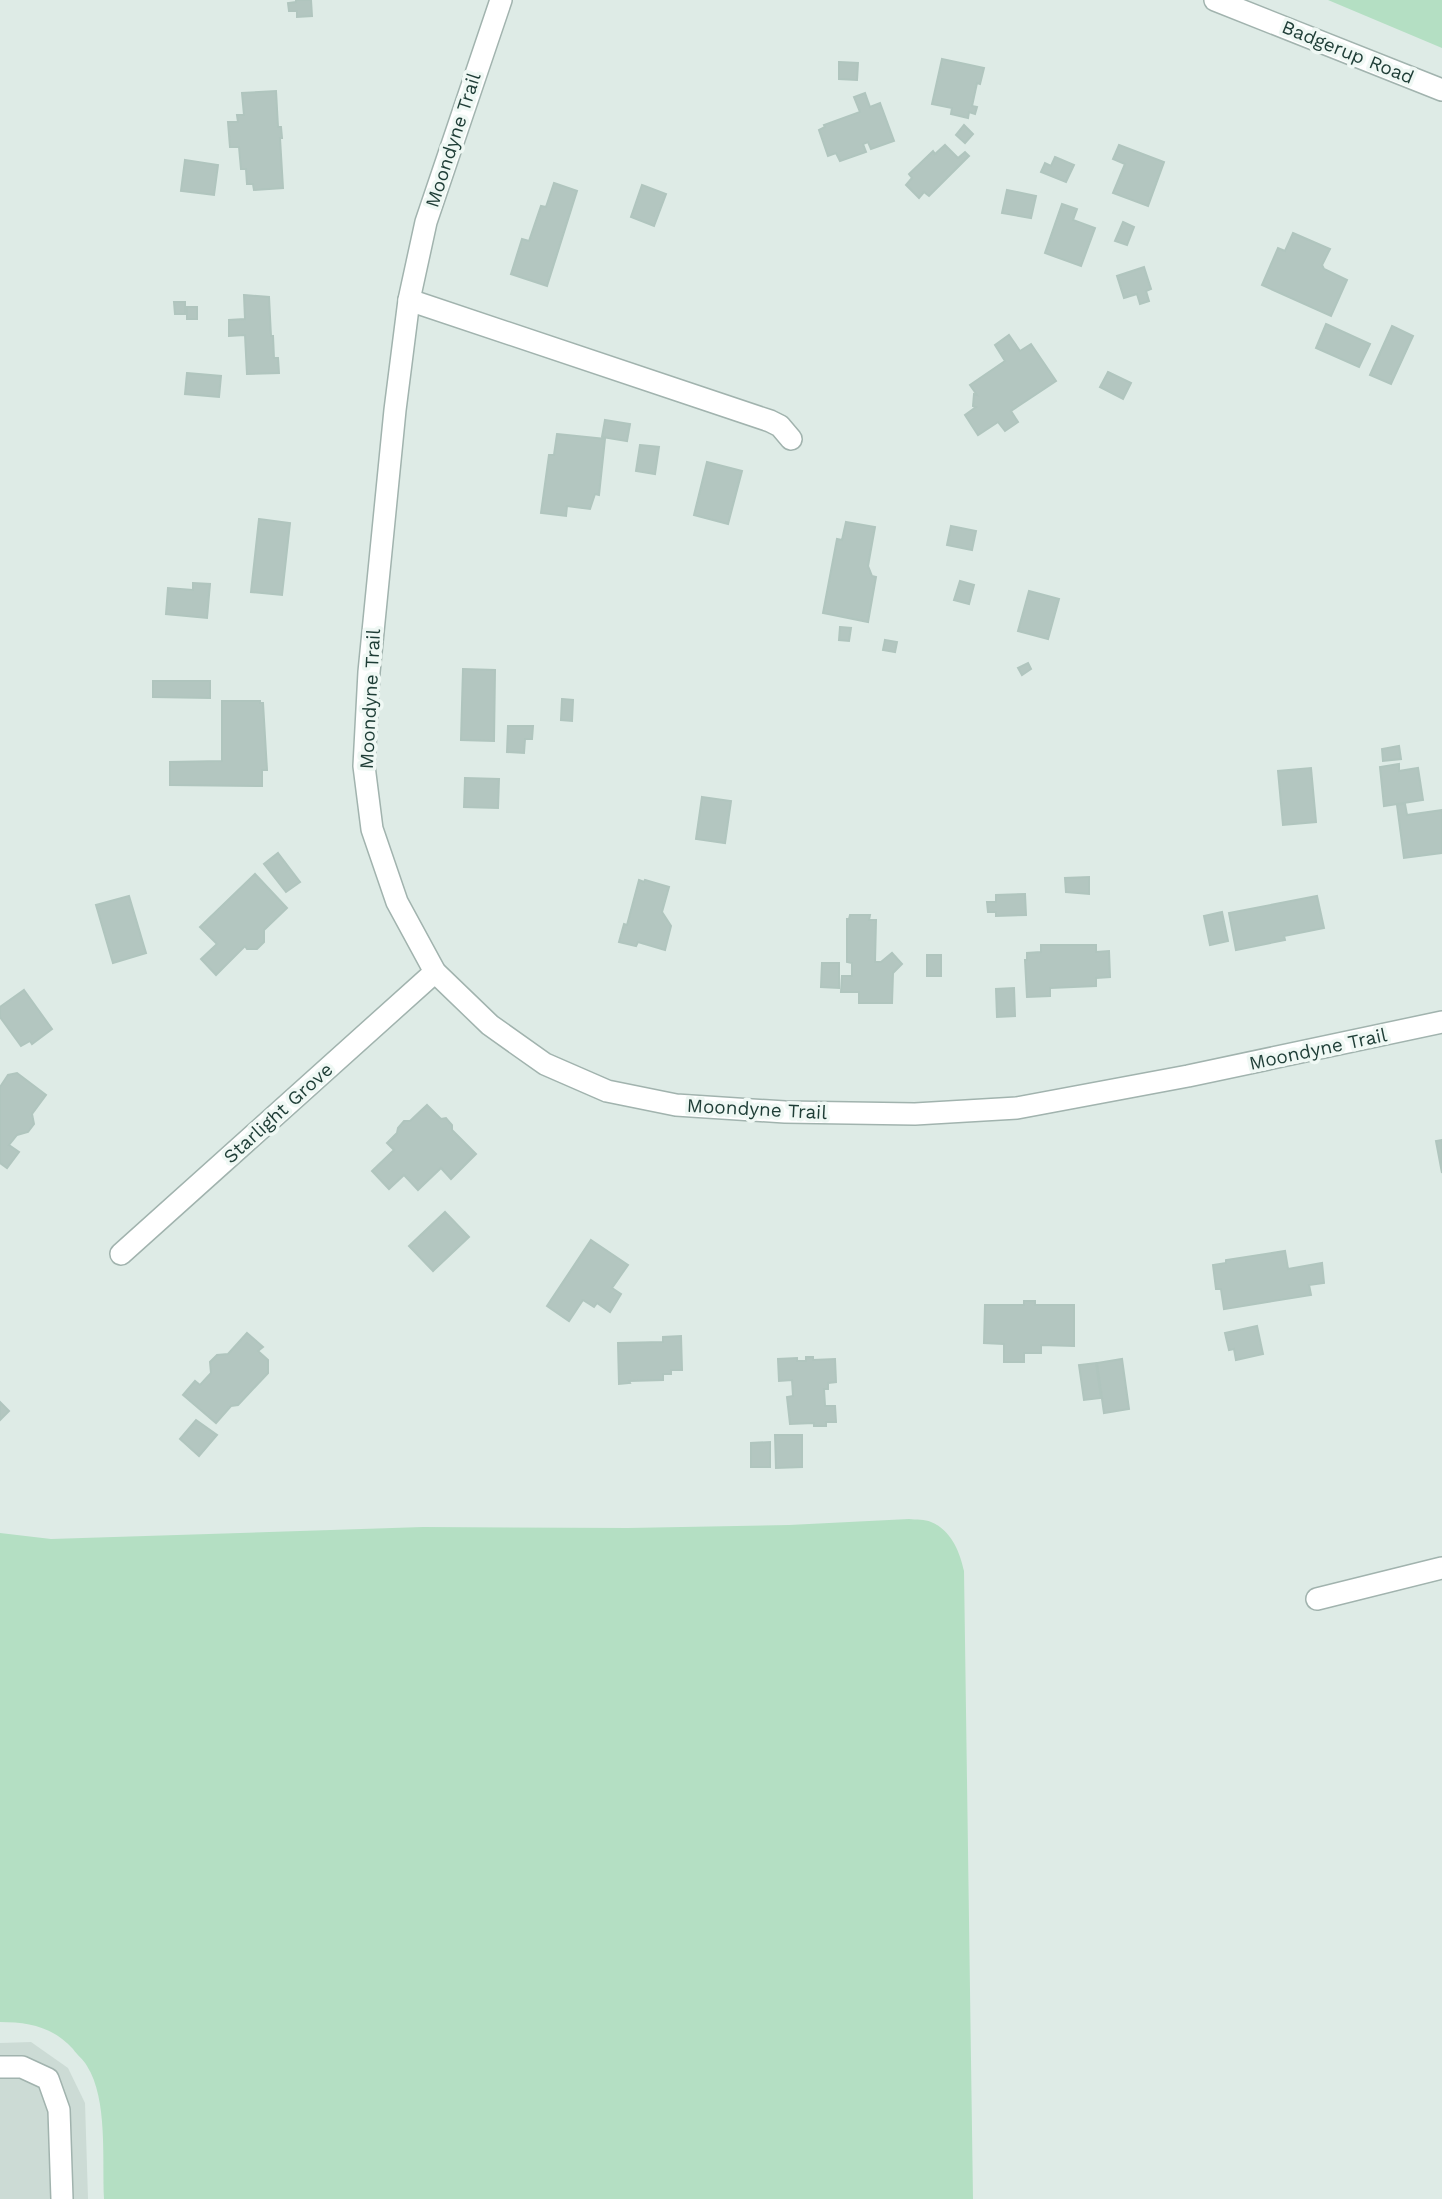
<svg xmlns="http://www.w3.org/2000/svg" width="1442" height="2199" font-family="'Work Sans',sans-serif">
<rect width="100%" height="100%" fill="#deebe6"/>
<!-- built -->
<polygon fill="#ccdbd5" points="31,2042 68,2068 85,2103 88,2199 0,2199 0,2043"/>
<!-- green -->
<g fill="#b4dfc3">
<polygon points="1328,0 1442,0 1442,48"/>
<path d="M909,1519C916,1520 925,1519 931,1522C951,1530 960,1552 964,1571L973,2199H104C102,2160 108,2099 87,2066C84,2060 77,2055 73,2049C53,2027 29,2022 0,2022V1533L51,1539L423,1527L628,1528L789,1525Z"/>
</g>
<!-- building -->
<g fill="#b3c6c0" stroke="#b0c5be" stroke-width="2">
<polygon points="296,0 311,0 312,16 297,17 297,11 289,11 288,3 296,2"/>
<polygon points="942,59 984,68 980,84 977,83 972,106 977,107 975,114 969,112 968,118 951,114 952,108 932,104"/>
<polygon points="839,62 858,63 857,80 839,79"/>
<polygon points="276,91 278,127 281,127 282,138 280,138 283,188 254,190 253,184 247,184 246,169 241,169 239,147 230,147 228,122 238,122 237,115 244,115 242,93"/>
<polygon points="865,93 870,107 880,103 894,141 871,149 868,142 863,144 866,152 840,161 836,153 828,156 819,130 825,127 824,125 860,112 854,97"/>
<polygon points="964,125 973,134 965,143 956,135"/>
<polygon points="945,145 958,158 965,152 969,156 929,196 924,192 919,198 906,185 912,178 909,174 933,151 935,154"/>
<polygon points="1119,145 1164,162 1148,206 1113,193 1125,164 1113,159"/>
<polygon points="1055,157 1074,165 1066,182 1041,172 1045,163 1051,166"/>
<polygon points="185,160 218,165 214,195 181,191"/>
<polygon points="554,183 577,191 547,286 511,274 522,239 529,241 541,206 546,207"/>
<polygon points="642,185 666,194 654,226 631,217"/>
<polygon points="1007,190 1036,196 1031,218 1002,213"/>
<polygon points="1062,204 1077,209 1073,220 1095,228 1081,266 1045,253"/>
<polygon points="1123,222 1134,227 1127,245 1115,241"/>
<polygon points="1293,233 1330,249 1322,265 1324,269 1347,280 1331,316 1262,285 1278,248 1285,251"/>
<polygon points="1144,267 1151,289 1146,291 1149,301 1140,304 1137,294 1124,298 1117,276"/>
<polygon points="244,295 269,297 271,336 273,336 274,358 278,358 279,373 247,374 245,335 229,336 229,320 245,319"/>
<polygon points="174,302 185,302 185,314 175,314"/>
<rect x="187" y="307" width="10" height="12"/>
<polygon points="1326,324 1370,344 1359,367 1316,348"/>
<polygon points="1392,326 1413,336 1391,384 1370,375"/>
<polygon points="1009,335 1020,351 1031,344 1056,381 1011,411 1018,422 1005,431 998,422 978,435 965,415 976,407 973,406 974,394 977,395 970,385 1005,361 995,345"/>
<polygon points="1108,372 1131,383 1123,399 1100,387"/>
<polygon points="187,373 221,376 219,397 185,394"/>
<polygon points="605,420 630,424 627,441 602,437"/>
<polygon points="557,434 605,439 599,495 595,494 590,509 567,506 566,516 541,513 549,455 554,455"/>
<polygon points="640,445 659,447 655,474 636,471"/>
<polygon points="707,462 742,471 728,524 694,515"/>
<polygon points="259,519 290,523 282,595 251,592"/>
<polygon points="846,522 875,527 868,566 872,576 876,577 868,622 823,613 837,539 842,540"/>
<polygon points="951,526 976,531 972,550 947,545"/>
<polygon points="960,581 974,585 969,604 954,600"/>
<polygon points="193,583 210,584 207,618 166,614 168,588 193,590"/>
<polygon points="1029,591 1059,599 1048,639 1018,631"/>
<polygon points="840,627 851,628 849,641 839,640"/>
<polygon points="885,640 897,642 895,652 883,650"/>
<polygon points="1028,663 1031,669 1022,675 1018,668"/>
<polygon points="463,669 495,670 494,741 461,740"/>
<polygon points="153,681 210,681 210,698 153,697"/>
<polygon points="562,699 573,700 572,721 561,720"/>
<polygon points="222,701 260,701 260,703 263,703 267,770 262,770 262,786 170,785 170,762 222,761"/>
<polygon points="508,726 533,726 532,739 525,739 524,753 507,752"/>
<polygon points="1399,746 1401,759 1383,761 1382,749"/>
<polygon points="1399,764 1399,771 1418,768 1423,800 1384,806 1380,767"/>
<polygon points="1311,768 1316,822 1283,825 1278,771"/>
<polygon points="465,778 499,779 498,808 464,807"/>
<polygon points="702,797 731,801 725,843 696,839"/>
<polygon points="1405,804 1407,815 1442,810 1442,853 1404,858 1397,805"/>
<polygon points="278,853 300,882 286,892 264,864"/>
<polygon points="255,874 287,908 264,930 264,942 257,949 247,949 245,946 216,975 201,959 217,944 200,927"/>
<polygon points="1089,877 1089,894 1066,892 1065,878"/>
<polygon points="639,880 644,882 645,880 669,887 662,912 671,926 665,950 638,942 636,946 619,942 624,924 627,925"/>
<polygon points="1025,894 1026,915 996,916 996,912 988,912 987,902 996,902 996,895"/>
<polygon points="129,896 146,953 113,963 96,905"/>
<polygon points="1317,896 1324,928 1284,936 1285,940 1236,950 1229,913"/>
<polygon points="1222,912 1228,941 1210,945 1204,916"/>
<polygon points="850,915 870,915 869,920 876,920 875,962 881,962 892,953 902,964 893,973 892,1003 859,1003 859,992 841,992 842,976 852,976 852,963 847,962 847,919 849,919"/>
<polygon points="1041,945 1096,945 1096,952 1109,951 1110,977 1096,978 1096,986 1050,988 1050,996 1027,997 1025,960 1027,960 1027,953 1041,952"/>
<rect x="927" y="955" width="14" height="21"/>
<polygon points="822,963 839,963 839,988 821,987"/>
<polygon points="1014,988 1015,1016 997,1017 996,989"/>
<polygon points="24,990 52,1029 32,1044 30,1041 21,1046 0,1017 0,1007"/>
<polygon points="17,1073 46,1095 32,1114 34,1124 28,1132 17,1135 9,1145 19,1152 7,1168 0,1163 0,1087 8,1075"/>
<polygon points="427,1105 441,1119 446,1118 452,1125 452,1130 476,1154 451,1179 441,1168 418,1190 404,1175 389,1189 372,1171 394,1150 387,1143 397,1133 398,1128 404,1121 410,1121"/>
<polygon points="1442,1140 1442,1173 1436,1141"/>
<polygon points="445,1212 469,1237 433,1271 409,1246"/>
<polygon points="591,1240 628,1265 612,1288 621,1294 610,1312 597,1303 594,1307 583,1300 569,1321 547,1306"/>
<polygon points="1285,1251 1288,1269 1322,1263 1324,1283 1309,1285 1311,1295 1224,1309 1221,1289 1216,1289 1213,1265 1226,1263 1226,1260"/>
<polygon points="1024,1301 1035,1301 1035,1305 1074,1305 1074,1346 1041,1345 1041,1353 1024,1353 1024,1362 1004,1362 1004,1344 984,1343 985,1305 1024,1305"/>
<polygon points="1257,1326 1263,1354 1236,1360 1234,1349 1229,1350 1225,1333"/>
<polygon points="247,1333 263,1347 258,1351 268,1360 268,1373 238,1405 231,1406 216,1423 183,1395 195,1381 200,1385 211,1373 210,1362 217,1355 228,1354"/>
<polygon points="681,1336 682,1370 671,1370 671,1374 663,1374 663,1380 629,1381 630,1383 619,1384 618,1343 663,1342 663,1337"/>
<polygon points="806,1357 813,1357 813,1360 835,1359 836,1382 828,1383 828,1389 824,1389 825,1406 835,1406 836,1422 826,1422 826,1426 814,1426 814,1423 790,1424 787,1397 793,1396 792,1380 779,1381 778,1359 797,1358 797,1361 806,1361"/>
<polygon points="1122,1359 1129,1409 1104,1413 1097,1363"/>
<polygon points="1096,1363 1101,1398 1084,1400 1079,1365"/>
<polygon points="0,1402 9,1411 0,1420"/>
<polygon points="196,1420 217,1435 199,1456 180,1439"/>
<polygon points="775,1435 802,1435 802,1467 776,1468"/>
<polygon points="770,1442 770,1467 751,1467 751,1443"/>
</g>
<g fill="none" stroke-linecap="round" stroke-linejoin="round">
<defs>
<g id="minor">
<polyline points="501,0 426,222 409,300 395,410 369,672 364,766 372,829 397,902 435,972 490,1025 545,1064 607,1091 676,1105 785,1112 915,1114 1017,1108 1188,1076 1442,1022"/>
<polyline points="1215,0 1442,90"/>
<polyline points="409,300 770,421 780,426 791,439"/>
<polyline points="121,1254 435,972"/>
<polyline points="1317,1599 1442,1568"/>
<polyline points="0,2067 22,2067 48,2079 59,2110 62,2199"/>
</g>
</defs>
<!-- minor casing -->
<use href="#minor" stroke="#a1b3ae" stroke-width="24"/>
<!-- minor -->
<use href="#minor" stroke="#fff" stroke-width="21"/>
</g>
<g text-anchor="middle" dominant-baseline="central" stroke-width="7" stroke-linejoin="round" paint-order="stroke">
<!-- street labels -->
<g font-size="19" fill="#1e3d36" stroke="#eff8f4">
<text transform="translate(1348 52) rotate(22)">Badgerup Road</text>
<text transform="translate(453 140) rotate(-72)">Moondyne Trail</text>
<text transform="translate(370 699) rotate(-87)">Moondyne Trail</text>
<text transform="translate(1318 1049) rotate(-12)">Moondyne Trail</text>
<text transform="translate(757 1109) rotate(3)">Moondyne Trail</text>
<text transform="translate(278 1113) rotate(-42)">Starlight Grove</text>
</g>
</g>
</svg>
